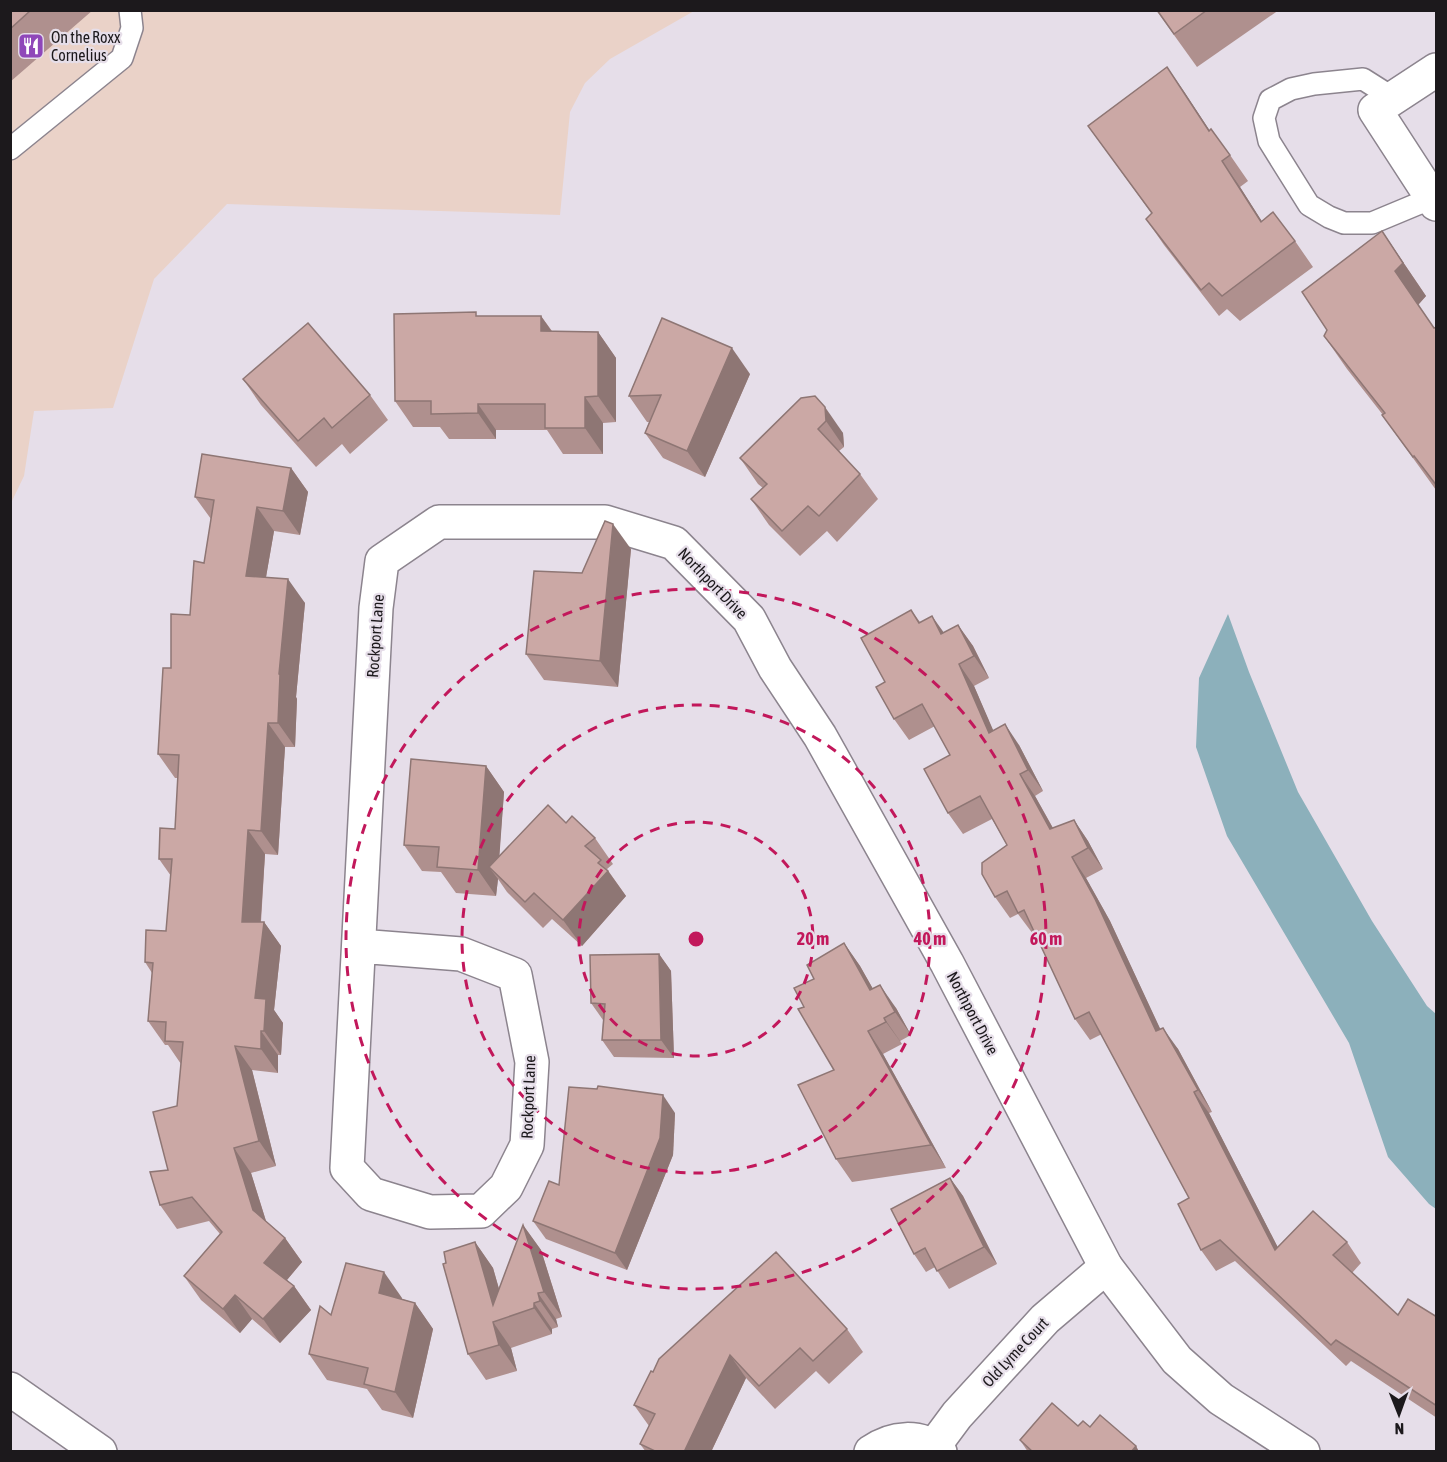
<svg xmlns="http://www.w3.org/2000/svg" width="1447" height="1462" font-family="'Asap Condensed',sans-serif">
<rect width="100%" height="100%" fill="#e6dee9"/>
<!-- commercial -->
<polygon fill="#ead2c8" points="11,11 694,11 610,59 585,83 570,112 560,215 227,204 154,279 113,408 34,411 24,476 11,503"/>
<!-- water -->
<polygon fill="#8cb0bb" points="1228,614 1249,672 1298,792 1372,921 1427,1006 1436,1014 1436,1209 1429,1204 1388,1157 1349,1043 1227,836 1196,747 1199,678"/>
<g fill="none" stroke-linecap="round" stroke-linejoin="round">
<defs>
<g id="service">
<polyline points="1393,98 1363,79 1314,84 1291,89 1270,100 1264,118 1269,141 1309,205 1329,217 1344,223 1372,223 1432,198"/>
<polyline points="10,149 122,58 132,28 130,10"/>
</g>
<g id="minor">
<polyline points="1436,70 1375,110 1436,204"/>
<polyline points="359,946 461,954 515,975 532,1062 527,1145 506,1187 481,1211 430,1212 371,1194 347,1168 376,608 382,561 439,522 605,522 674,543 749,619 775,668 820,736 947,963 1106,1267 1177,1360 1221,1399 1303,1452"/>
<polyline points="934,1446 957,1415 1045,1319 1106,1267"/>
<path d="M871,1452C892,1437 920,1434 940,1452"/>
</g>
<polyline id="tertiary" points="10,1389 100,1452"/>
</defs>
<!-- service casing -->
<use href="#service" stroke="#8c848e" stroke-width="24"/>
<!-- minor casing -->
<use href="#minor" stroke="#8c848e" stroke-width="36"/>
<!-- tertiary casing -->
<use href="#tertiary" stroke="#8c848e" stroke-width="36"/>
<!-- service -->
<use href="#service" stroke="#fff" stroke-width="21"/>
<!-- minor -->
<use href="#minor" stroke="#fff" stroke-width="33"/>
<!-- tertiary -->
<use href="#tertiary" stroke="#fff" stroke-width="33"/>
</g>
<!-- wall -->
<g fill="#af908e">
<polygon points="10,10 93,10 10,82"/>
<polygon points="1156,10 1279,10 1197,67"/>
<polygon points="1167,67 1209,130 1230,155 1248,181 1240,187 1262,222 1295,241 1313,267 1240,321 1227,309 1219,316 1164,245 1146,219 1152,214 1088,126"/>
<polygon points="1382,231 1426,296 1418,305 1434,328 1437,327 1436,490 1382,415 1383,415 1347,369 1324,336"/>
<polygon points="478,316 541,316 552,331 598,332 616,358 616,422 603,423 603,454 563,454 547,430 496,430 496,439 449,439 440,427 413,427 395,401"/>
<polygon points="750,374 705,477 663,458 645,433 649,422 647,422 629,396"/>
<polygon points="243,379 370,395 388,420 350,454 342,444 316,467 261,405"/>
<polygon points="801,398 843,433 844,447 839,451 860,474 878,499 837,542 827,531 800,556 769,525 751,499 763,488 758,484 740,458"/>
<polygon points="291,468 308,492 300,535 274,531 266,577 305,603 296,697 297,699 295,747 285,747 278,855 265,854 261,922 264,922 281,946 274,1010 283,1023 281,1055 278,1055 278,1073 252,1070 276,1166 251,1173 266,1221 285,1238 302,1262 287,1280 294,1286 311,1310 280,1343 252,1319 240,1333 201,1300 184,1276 220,1234 209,1221 177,1229 160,1205 168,1170 177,1106 181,1064 168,1045 165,1045 148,1021 152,973 145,962 166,931 171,876 159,859 175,829 178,778 175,778 158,754 171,668 190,615 204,563 211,519 195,497"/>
<polygon points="631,549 618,687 544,680 526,654 582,573"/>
<polygon points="911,610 920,622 943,633 958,625 973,646 989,678 974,686 993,731 1019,745 1043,791 1035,796 1053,828 1074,820 1088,841 1103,869 1086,878 1110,921 1160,1029 1178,1049 1212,1112 1209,1113 1278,1248 1347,1242 1361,1263 1352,1273 1398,1315 1437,1317 1437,1418 1351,1361 1346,1366 1235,1261 1216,1271 1201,1250 1189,1198 1102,1034 1090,1040 1075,1019 1035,933 1033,934 1018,914 1010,918 995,897 1007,845 992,819 963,834 948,813 950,755 935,726 909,740 894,719 885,682"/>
<polygon points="486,766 504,792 499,856 566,823 595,838 613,864 607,869 626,896 582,946 552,919 543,928 507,892 498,879 496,896 456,893 441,872 422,871 404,845"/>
<polygon points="844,943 860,966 873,989 896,1008 911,1035 900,1041 902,1044 883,1054 946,1168 852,1182 836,1159 834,1070 804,1007 814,979"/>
<polygon points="659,954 671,971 674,1058 614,1057 602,1040 603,1020 591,1003"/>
<polygon points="675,1113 673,1155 627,1270 546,1239 533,1221 559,1185"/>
<polygon points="950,1178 963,1196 997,1264 949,1289 935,1267 926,1272 914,1254"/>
<polygon points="523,1225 541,1250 562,1317 556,1319 558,1327 552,1329 552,1334 511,1348 517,1371 486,1380 468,1354 446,1263 475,1242 493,1268 499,1289"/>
<polygon points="402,1298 402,1299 415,1303 433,1329 413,1418 382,1410 367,1389 327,1380 309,1354 331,1315"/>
<polygon points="847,1329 863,1352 829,1384 816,1371 775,1409 746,1378 711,1452 646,1452 640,1444 649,1426 634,1405 653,1372"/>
<polygon points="1078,1426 1090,1427 1136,1446 1139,1452 1028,1452 1020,1440"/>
</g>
<!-- shaded-wall -->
<g fill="#8e7674">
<polygon points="1167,67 1185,93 1227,157 1209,131"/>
<polygon points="1222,161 1240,187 1279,248 1261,222"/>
<polygon points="1382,231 1426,296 1418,305 1395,271"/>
<polygon points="541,316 559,342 541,331"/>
<polygon points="598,332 616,358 616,422 598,396"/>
<polygon points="732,348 750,374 705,477 687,451"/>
<polygon points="585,397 603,423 603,454 585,428"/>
<polygon points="478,404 496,430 496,439 478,413"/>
<polygon points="825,407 843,433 844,447 826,421"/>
<polygon points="291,468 308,492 300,535 283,511"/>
<polygon points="257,507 274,531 262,600 246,576"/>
<polygon points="613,524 631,549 618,687 600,661"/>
<polygon points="288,579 305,603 296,697 297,699 295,747 278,723 279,674"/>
<polygon points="932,616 947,637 941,634"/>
<polygon points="958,625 973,646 989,678 974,656"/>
<polygon points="959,664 974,686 1004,755 989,733"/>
<polygon points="268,723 285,747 278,855 261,831"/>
<polygon points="1005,724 1019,745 1043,791 1028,770"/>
<polygon points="486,766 504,792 498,876 489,867 498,879 496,896 478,870"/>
<polygon points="1020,774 1035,796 1065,850 1050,829"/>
<polygon points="1074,820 1088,841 1103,869 1088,848"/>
<polygon points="248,830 265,854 259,946 242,922"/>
<polygon points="1072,857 1086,878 1110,921 1171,1052 1156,1031"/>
<polygon points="608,871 626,896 582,946 563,920"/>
<polygon points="264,922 281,946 274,1010 283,1023 281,1055 264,1031 255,998"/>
<polygon points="844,943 860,966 886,1012 870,990"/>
<polygon points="659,954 671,971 674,1058 661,1040"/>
<polygon points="880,985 896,1008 911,1035 895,1012"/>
<polygon points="884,1018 900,1041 902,1044 886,1022"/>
<polygon points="1163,1028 1178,1049 1212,1112 1198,1090"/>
<polygon points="261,1031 278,1055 278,1073 261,1049"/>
<polygon points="868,1031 883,1054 946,1168 931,1145"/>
<polygon points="235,1046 252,1070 276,1166 259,1141"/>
<polygon points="1194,1092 1209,1113 1290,1271 1275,1250"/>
<polygon points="663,1095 675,1113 673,1155 627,1270 615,1253"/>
<polygon points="234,1148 251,1173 270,1234 253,1210"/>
<polygon points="950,1178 963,1196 997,1264 984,1247"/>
<polygon points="523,1225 541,1250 562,1317 544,1292"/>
<polygon points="285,1238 302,1262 281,1287 264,1263"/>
<polygon points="475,1242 493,1268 507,1317 493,1305"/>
<polygon points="384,1272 402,1298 397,1318 379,1293"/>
<polygon points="294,1286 311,1310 280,1343 263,1319"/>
<polygon points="538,1293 556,1319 558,1327 540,1301"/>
<polygon points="235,1295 252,1319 240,1333 223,1309"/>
<polygon points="415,1303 433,1329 413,1418 395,1392"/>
<polygon points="534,1303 552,1329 552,1334 534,1308"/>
<polygon points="493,1322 511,1348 517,1371 499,1345"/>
<polygon points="730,1355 746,1378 711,1452 684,1452"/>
<polygon points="1136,1446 1139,1452 1131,1452"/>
</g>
<!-- building -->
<g fill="#cba8a5" stroke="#8e7674" stroke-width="1.5">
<polygon points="10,10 31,10 10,29"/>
<polygon points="1157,10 1207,10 1174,34"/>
<polygon points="1167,67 1209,131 1211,129 1230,155 1222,161 1261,222 1273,212 1295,241 1222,296 1209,283 1201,290 1146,219 1152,213 1088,126"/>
<polygon points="1382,231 1403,263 1395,271 1434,328 1437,327 1437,486 1414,456 1413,457 1382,415 1385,413 1324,336 1327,330 1302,292"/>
<polygon points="476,312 476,316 541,316 541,331 598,332 598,396 585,397 585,428 545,428 545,404 478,404 478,413 431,414 431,401 395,401 394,314"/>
<polygon points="662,318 732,348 687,451 645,433 661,395 629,396"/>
<polygon points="308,323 370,395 332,428 324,418 298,441 243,379"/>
<polygon points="815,396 825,407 826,421 818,429 860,474 819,516 808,506 782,531 751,499 767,484 740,458 801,398"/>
<polygon points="202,454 291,468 283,511 257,507 246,576 288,579 279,674 280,675 278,723 268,723 261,831 248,830 242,922 264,922 255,998 266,999 264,1031 261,1031 261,1049 235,1046 259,1141 234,1148 253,1210 285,1238 264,1263 294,1286 263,1319 235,1295 223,1309 184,1276 222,1232 192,1197 160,1205 150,1172 168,1170 153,1112 177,1106 183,1042 165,1041 166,1022 148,1021 153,963 145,962 146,930 166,931 172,859 159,859 160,828 175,829 179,755 158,754 163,668 171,668 171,614 190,615 194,561 204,563 214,500 195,497"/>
<polygon points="605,521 613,524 600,661 526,654 534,571 582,573"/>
<polygon points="911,610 919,623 932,616 941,634 958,625 974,656 959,664 989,733 1005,724 1028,770 1020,774 1050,829 1074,820 1088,848 1072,857 1095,899 1156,1031 1163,1028 1198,1090 1194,1092 1275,1250 1313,1211 1347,1242 1333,1255 1398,1315 1408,1299 1437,1317 1437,1406 1336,1340 1331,1345 1220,1240 1201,1250 1178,1204 1189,1198 1089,1012 1075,1019 1024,910 1018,913 1007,891 995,897 982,874 982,863 1007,845 980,796 948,813 924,769 950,755 922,704 894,719 876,687 885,682 861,638"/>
<polygon points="411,759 486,766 478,870 437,867 439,847 404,845"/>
<polygon points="548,805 566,823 572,816 595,838 585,846 601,860 598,863 608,871 563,920 534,893 525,902 489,867"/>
<polygon points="844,943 870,990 880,985 895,1012 884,1018 886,1022 868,1031 931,1145 836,1159 798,1085 834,1070 798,1009 804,1007 794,988 814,979 807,965"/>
<polygon points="659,954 661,1040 602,1040 605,1004 591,1003 590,955"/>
<polygon points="598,1086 663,1095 660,1138 615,1253 533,1221 549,1181 559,1185 569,1087 597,1089"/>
<polygon points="950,1178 984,1247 937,1271 925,1248 914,1254 891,1209"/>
<polygon points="523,1225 544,1292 538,1293 540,1301 534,1303 534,1308 493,1322 499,1345 468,1354 443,1264 446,1263 444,1252 475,1242 493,1305"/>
<polygon points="776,1252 847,1329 813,1361 800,1348 759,1386 730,1355 684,1452 657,1452 640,1444 655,1414 634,1405 651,1371 653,1372 659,1359"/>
<polygon points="346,1263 384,1272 379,1293 415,1303 395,1392 364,1384 368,1368 309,1354 320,1306 331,1315"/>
<polygon points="1052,1403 1078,1426 1083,1421 1090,1427 1100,1415 1136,1446 1131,1452 1033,1452 1020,1440"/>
</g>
<!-- distance rings -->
<g fill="none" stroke="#c2185b" stroke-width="3" stroke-dasharray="10 8">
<circle cx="696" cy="939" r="117"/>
<circle cx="696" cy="939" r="234"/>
<circle cx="696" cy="939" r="350"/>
</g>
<!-- icons -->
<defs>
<symbol id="restaurant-square" viewBox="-11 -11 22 22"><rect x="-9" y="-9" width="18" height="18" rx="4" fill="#8f47b9" stroke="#e6dee9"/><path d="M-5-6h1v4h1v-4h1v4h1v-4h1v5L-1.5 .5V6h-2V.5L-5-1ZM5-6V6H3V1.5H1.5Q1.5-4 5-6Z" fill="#fff"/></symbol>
</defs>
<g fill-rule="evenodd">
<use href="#restaurant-square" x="16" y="31" width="30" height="30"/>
</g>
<g text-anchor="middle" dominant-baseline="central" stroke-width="4.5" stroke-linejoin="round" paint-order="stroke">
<!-- poi labels -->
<g font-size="16" fill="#1c191c" stroke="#e6dee9" text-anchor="start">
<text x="51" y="37">On the Roxx<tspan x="51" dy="18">Cornelius</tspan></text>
</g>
<!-- street labels -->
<g font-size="16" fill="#1c191c" stroke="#e6dee9">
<text transform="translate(713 583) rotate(46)">Northport Drive</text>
<text transform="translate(375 636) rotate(-86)">Rockport Lane</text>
<text transform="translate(973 1013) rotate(62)">Northport Drive</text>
<text transform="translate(528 1097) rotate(-88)">Rockport Lane</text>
<text transform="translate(1015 1352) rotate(-47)">Old Lyme Court</text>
</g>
</g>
<circle cx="696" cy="939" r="9" fill="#c2185b" stroke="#e6dee9" stroke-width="3"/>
<g font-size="18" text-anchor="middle" font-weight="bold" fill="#c2185b" stroke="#e6dee9" stroke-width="4.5" stroke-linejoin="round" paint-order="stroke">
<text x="813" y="945">20 m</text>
<text x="930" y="945">40 m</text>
<text x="1046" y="945">60 m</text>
</g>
<!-- border -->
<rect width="1447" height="1462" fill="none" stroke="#1c191c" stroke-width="24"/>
<!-- north arrow -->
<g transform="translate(1399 1414) rotate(179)" stroke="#e6dee9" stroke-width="4.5" paint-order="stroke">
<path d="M0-4.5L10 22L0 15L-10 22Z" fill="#1c191c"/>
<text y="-9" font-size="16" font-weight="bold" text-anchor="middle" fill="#1c191c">N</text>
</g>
</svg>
